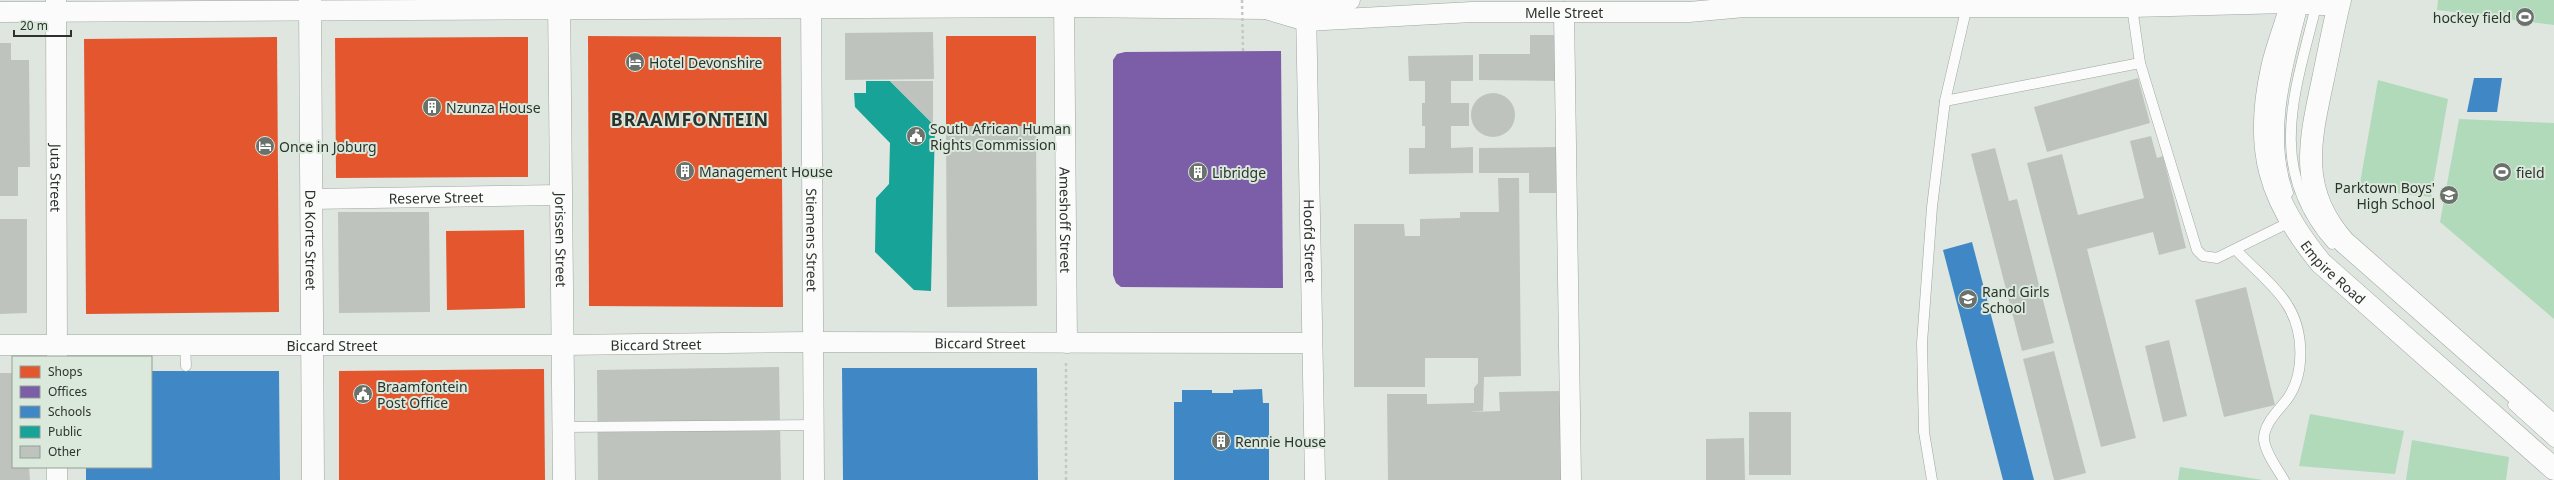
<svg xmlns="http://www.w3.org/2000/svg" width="2554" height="480" font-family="'Noto Sans',sans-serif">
<rect width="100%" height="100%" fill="#dee6df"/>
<!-- green -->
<g fill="#b1daba">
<polygon points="2438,0 2554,0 2554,25 2437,10"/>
<polygon points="2378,80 2448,99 2431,197 2359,189"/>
<polygon points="2459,119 2554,123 2554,319 2440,222"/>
<polygon points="2310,414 2404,431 2395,474 2299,466"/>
<polygon points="2412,440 2509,457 2506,480 2406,480"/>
<polygon points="2180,467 2263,480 2178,480"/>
</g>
<!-- shops -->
<g fill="#e4572e">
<polygon points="588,36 781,37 783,307 589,306"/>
<rect x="946" y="36" width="90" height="90"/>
<polygon points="277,37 279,312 86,314 84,39"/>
<polygon points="528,37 528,177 336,178 335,38"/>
<polygon points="524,230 525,308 447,310 446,231"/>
<polygon points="544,369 545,480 339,480 339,371"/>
</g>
<!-- offices -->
<polygon fill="#7b5ea7" points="1281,51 1283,288 1121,287 1116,283 1113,275 1113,60 1117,54 1125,52"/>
<!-- schools -->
<g fill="#3f88c5">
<polygon points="2474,78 2502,78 2497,112 2467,112"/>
<polygon points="1972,242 2034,480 2003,480 1943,250"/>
<polygon points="842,368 1037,368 1038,480 843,480"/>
<polygon points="151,371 279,371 280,480 86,480 86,467 151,467"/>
<polygon points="1262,389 1263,403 1269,403 1269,480 1174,480 1174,402 1182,402 1182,390 1212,390 1212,393 1233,393 1233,390"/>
</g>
<!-- public -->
<polygon fill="#17a398" points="866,81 890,81 935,126 931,291 914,290 875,252 876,198 889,184 890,143 855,107 854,93 866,93"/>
<!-- building -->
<g fill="#bec3be">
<polygon points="933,32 934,79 845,80 845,33"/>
<polygon points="1530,35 1559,35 1559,81 1479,80 1479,54 1530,54"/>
<polygon points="0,43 11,43 11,60 29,60 30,167 18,167 18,196 0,196"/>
<polygon points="1473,55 1473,81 1451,81 1451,103 1469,103 1469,126 1451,126 1451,148 1473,147 1473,173 1409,174 1409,148 1425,148 1425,126 1422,126 1422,103 1425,103 1425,81 1409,81 1408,56"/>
<polygon points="2138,78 2150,123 2047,152 2034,107"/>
<polygon points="890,81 933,81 933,124"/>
<circle cx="1493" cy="115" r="22"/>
<polygon points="946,126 1036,126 1037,306 947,307"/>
<polygon points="2151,136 2157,158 2163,156 2186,248 2159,255 2153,232 2087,249 2136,438 2101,447 2027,163 2062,154 2078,215 2144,198 2130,141"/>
<polygon points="1557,147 1557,193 1529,193 1529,173 1479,173 1479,148"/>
<polygon points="1995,148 2009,201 2017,199 2054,343 2022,351 1971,154"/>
<polygon points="1498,178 1519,178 1521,376 1484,377 1483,411 1469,412 1500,411 1499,392 1561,391 1562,480 1388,480 1387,394 1427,394 1427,404 1474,403 1474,388 1478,383 1478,358 1425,358 1425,387 1354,387 1354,224 1404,224 1405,236 1420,236 1420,219 1460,218 1460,212 1499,212"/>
<polygon points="338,212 429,212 430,312 339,313"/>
<polygon points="0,219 27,219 27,313 0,314"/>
<polygon points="2246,287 2275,405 2224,417 2195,300"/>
<polygon points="2169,340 2187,416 2163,422 2145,346"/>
<polygon points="2054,351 2086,473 2059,480 2054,480 2023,359"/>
<polygon points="779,367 781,480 598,480 597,370"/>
<polygon points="0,373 13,373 13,467 29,467 30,480 0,480"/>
<rect x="1749" y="412" width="42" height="63"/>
<polygon points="1744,438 1745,480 1706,480 1706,439"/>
</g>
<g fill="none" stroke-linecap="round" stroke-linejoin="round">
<defs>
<g id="service">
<path d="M2317,2C2296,89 2264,167 2332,244"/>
<polyline points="2132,7 2140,63 2197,250 2203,256 2217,258 2290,222"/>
<polyline points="1945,101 2140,63"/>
<path d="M2288,193C2266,130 2289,62 2304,0"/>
<path d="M2236,250C2252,267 2277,287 2288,306C2304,332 2305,373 2288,398C2279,410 2263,424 2264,440C2266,454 2277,468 2284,480"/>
<polyline points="185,344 186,366"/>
<polyline points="2513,405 2554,442"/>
<polyline points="564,427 814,425"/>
<polyline points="1932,480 1924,432 1922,343 1932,207 1945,101 1967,6"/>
</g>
<g id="minor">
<path id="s1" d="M56,0L57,357"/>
<path id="s2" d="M811,0L814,480"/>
<path id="s3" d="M1064,0L1067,343"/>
<path id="s4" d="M1306,8L1315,480"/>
<path id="s5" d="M1269,10L1306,21L1472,12H1689L1744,7H2132L2291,3L2338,6"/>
<polyline points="0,12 1064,7 1265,9 1306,2 1350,0"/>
<polyline points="1564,12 1571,480"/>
<path id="s6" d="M311,199L561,195"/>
<path id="s7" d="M0,345H563L813,342L1312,343"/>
<polyline points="57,480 57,467"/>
</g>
<g id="secondary">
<path id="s8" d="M310,0L313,480"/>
<path id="s9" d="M559,0L564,480"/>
<path id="s10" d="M2292,0C2287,23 2277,45 2272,68C2254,149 2269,200 2321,263L2554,469"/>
<path d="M2340,0C2333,28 2328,56 2322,84C2309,144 2299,192 2344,242L2554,427"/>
</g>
</defs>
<!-- service casing -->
<use href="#service" stroke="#9ea59f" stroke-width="11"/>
<!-- minor casing -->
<use href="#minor" stroke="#9ea59f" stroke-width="21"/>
<!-- secondary casing -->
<use href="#secondary" stroke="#9ea59f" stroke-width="23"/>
<!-- path -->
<polyline stroke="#c5c7c5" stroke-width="2.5" stroke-dasharray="3 3" stroke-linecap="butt" points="1066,480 1066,361"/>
<!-- service -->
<use href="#service" stroke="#fafbfa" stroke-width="10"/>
<!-- minor -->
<use href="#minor" stroke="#fafbfa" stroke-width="20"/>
<!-- secondary -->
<use href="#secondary" stroke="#fafbfa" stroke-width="22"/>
<!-- path-bridge -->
<polyline stroke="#c5c7c5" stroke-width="2.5" stroke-dasharray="3 3" stroke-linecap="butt" points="1242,0 1243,51"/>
</g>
<!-- icons -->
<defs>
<symbol id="stadium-disc" viewBox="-11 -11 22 22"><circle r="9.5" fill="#6b716b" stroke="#dae9dc"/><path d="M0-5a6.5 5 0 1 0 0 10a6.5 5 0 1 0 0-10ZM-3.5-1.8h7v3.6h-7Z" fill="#fff"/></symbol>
<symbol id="hotel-disc" viewBox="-11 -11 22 22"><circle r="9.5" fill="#6b716b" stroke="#dae9dc"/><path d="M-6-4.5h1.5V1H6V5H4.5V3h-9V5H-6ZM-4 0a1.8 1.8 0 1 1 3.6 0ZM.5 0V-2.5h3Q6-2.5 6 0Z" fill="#fff"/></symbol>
<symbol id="building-disc" viewBox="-11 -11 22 22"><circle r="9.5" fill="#6b716b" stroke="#dae9dc"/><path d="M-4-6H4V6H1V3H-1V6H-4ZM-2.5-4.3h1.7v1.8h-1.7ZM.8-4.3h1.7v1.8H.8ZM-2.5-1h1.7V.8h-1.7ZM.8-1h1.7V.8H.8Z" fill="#fff"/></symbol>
<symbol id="civic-disc" viewBox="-11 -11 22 22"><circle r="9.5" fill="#6b716b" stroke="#dae9dc"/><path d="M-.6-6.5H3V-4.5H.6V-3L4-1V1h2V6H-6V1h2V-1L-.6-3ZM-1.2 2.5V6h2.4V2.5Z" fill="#fff"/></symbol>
<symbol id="school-disc" viewBox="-11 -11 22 22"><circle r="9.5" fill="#6b716b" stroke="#dae9dc"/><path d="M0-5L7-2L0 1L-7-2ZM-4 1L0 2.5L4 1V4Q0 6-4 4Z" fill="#fff"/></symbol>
</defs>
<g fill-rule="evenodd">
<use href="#stadium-disc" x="2514" y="6" width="22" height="22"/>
<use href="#hotel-disc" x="624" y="51" width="22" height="22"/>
<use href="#building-disc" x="421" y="96" width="22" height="22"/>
<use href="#civic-disc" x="905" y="125" width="22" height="22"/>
<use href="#hotel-disc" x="254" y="135" width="22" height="22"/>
<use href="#building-disc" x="674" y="160" width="22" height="22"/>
<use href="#building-disc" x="1187" y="161" width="22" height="22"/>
<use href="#stadium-disc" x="2491" y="161" width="22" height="22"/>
<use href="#school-disc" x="2438" y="184" width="22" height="22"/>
<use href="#school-disc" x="1957" y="288" width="22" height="22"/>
<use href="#civic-disc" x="352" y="383" width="22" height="22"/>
<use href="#building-disc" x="1210" y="430" width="22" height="22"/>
</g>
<g text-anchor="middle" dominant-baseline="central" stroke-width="4" stroke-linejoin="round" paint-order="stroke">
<!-- street labels -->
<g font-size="14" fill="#2d322d" stroke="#dae9dc">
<text stroke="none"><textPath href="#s5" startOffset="297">Melle Street</textPath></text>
<text stroke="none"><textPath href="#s1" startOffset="178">Juta Street</textPath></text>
<text stroke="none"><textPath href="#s6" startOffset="125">Reserve Street</textPath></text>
<text stroke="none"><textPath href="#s3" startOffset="220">Ameshoff Street</textPath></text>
<text stroke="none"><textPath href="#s8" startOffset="240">De Korte Street</textPath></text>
<text stroke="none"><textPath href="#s9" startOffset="240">Jorissen Street</textPath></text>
<text stroke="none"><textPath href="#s2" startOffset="240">Stiemens Street</textPath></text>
<text stroke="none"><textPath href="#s4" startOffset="233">Hoofd Street</textPath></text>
<text stroke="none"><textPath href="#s10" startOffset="296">Empire Road</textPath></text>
<text stroke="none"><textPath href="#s7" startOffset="980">Biccard Street</textPath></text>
<text stroke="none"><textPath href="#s7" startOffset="332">Biccard Street</textPath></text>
<text stroke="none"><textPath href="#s7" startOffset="656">Biccard Street</textPath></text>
</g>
<!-- poi labels -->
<g font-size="14" fill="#2d322d" stroke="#dae9dc" text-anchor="start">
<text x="2511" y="17" text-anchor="end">hockey field</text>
<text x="649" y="62">Hotel Devonshire</text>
<text x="446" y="107">Nzunza House</text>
<text x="930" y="128">South African Human<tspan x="930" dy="16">Rights Commission</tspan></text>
<text x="279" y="146">Once in Joburg</text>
<text x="699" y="171">Management House</text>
<text x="1212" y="172">Libridge</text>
<text x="2516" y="172">field</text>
<text x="2435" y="187" text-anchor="end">Parktown Boys'<tspan x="2435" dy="16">High School</tspan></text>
<text x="1982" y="291">Rand Girls<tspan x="1982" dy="16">School</tspan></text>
<text x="377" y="386">Braamfontein<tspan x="377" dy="16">Post Office</tspan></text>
<text x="1235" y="441">Rennie House</text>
</g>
<!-- district labels -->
<g font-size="18" font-weight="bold" letter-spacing="1" fill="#2d322d" stroke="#dae9dc">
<text x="690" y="119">BRAAMFONTEIN</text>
</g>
</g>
<!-- legend -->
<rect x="12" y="356" width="140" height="112" fill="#dae9dc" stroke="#95a096"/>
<rect x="20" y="366" width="20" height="12" fill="#e4572e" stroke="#95a096"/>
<text x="48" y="376" font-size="12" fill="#2d322d">Shops</text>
<rect x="20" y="386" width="20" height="12" fill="#7b5ea7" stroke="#95a096"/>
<text x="48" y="396" font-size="12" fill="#2d322d">Offices</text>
<rect x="20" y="406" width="20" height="12" fill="#3f88c5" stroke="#95a096"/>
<text x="48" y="416" font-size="12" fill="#2d322d">Schools</text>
<rect x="20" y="426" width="20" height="12" fill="#17a398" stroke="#95a096"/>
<text x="48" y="436" font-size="12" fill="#2d322d">Public</text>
<rect x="20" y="446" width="20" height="12" fill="#bec3be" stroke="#95a096"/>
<text x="48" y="456" font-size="12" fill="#2d322d">Other</text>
<!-- scale -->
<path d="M14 30v6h57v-6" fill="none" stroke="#2d322d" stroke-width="2"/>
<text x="20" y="30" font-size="12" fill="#2d322d" stroke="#dae9dc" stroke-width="3" paint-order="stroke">20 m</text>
</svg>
